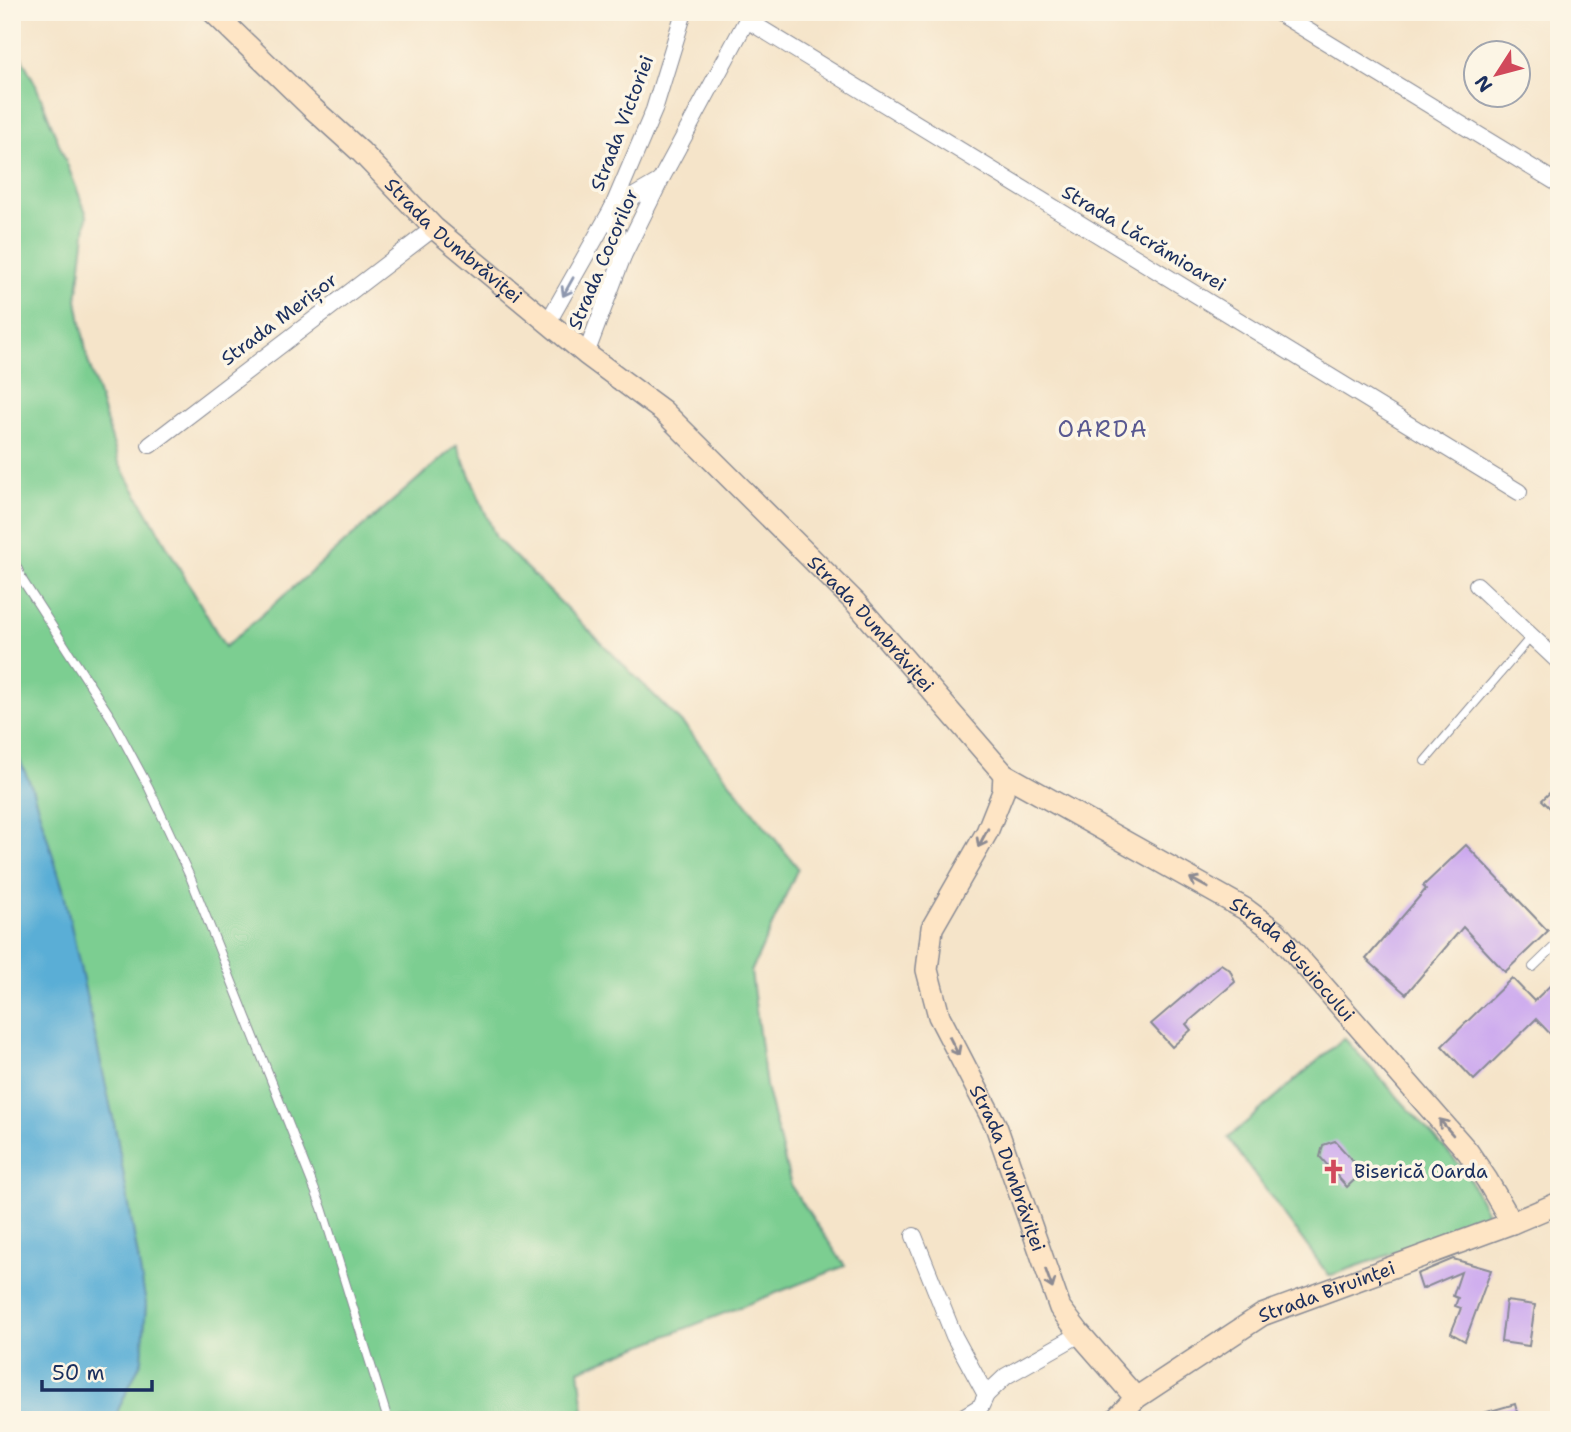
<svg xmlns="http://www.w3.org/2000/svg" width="1571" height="1432" font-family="'Shantell Sans',sans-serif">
<rect width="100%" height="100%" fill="#fcf5e5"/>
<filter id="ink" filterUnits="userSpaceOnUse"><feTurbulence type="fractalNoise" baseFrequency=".0143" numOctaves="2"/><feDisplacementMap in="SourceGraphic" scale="14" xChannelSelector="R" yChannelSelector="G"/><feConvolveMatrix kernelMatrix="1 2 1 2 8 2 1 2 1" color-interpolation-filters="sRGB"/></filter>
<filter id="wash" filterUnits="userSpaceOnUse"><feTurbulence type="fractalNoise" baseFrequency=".00686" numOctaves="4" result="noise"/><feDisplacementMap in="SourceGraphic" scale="28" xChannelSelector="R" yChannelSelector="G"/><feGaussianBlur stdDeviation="1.57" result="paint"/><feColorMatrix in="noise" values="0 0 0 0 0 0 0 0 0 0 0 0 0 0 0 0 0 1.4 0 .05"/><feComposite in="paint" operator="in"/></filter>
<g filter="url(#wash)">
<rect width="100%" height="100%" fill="#f5e4c9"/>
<!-- green -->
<g fill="#7bce91" stroke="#4b7e78" stroke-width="2">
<polygon points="12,40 35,83 87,215 77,300 87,357 119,463 225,647 457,445 496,538 686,727 798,868 751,972 766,1086 791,1186 845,1266 579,1370 585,1420 117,1420 118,1410 142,1360 146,1304 117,1137 63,889 31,785 12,744"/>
<polygon points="1344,1038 1466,1172 1489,1217 1434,1239 1329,1276 1228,1138"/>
</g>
<!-- water -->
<polygon fill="#5aaed6" stroke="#3a6e9a" stroke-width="2" points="12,744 31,785 63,889 117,1137 146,1304 142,1360 118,1410 117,1420 12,1420"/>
<g id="blocks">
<!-- building -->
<g fill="#cba7ef">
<polygon points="1559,784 1559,817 1542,800"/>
<polygon points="1466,845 1548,931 1505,972 1463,927 1406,994 1366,959 1426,889 1423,886"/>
<polygon points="1221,964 1230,970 1235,982 1186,1024 1191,1030 1172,1047 1151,1024"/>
<polygon points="1559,977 1559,1043 1536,1019 1474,1080 1442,1046 1512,978 1534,1001"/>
<polygon points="1335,1141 1363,1172 1347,1187 1320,1157 1323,1145"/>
<polygon points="1453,1259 1491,1270 1465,1341 1451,1333 1461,1308 1455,1306 1458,1298 1453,1296 1461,1272 1422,1289 1417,1274"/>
<polygon points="1506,1301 1535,1305 1529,1346 1501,1342"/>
<polygon points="1515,1404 1519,1420 1473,1420 1473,1416"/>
</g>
</g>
</g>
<g filter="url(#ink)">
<use href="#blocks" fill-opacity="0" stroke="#888a94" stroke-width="2"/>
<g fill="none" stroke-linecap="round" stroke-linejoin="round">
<defs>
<g id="service">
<polyline points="12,556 23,581 112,719 149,788 191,879 322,1208 388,1420"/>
<polyline points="1425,761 1531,637"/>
<polyline points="1558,825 1559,825"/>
<polyline points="1533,967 1559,942"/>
</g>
<g id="minor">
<polyline points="1277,12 1559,184"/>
<polyline points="747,20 1519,492"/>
<polyline points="612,209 660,181"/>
<polyline points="612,209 623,256"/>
<polyline points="548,322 612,209 654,110 684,12"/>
<polyline points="586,354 623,256 660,181 751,12"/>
<polyline points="150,445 434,228"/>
<polyline points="1477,585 1559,662"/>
<polyline points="914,1236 954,1336 986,1395"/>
<polyline points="958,1420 981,1406 986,1395 1006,1376 1080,1334"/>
</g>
<g id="secondary">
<path id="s1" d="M213,12L310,106L361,152L434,228L586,354L663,411L856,603L1004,774L1245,909L1276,932L1468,1152L1487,1180L1512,1223"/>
<path id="s2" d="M1004,774L1003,792L987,832L932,928L927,970L939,1016L996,1126L1060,1308L1080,1334L1136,1398"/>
<path id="s3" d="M1115,1420L1136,1398L1262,1315L1512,1223L1559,1203"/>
</g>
</defs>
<!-- service casing -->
<use href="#service" stroke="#888a94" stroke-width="10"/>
<!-- minor casing -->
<use href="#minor" stroke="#888a94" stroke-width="18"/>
<!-- secondary casing -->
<use href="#secondary" stroke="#888a94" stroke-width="24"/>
<!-- service -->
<use href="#service" stroke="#fff" stroke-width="8"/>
<!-- minor -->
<use href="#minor" stroke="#fff" stroke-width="16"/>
<!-- secondary -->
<use href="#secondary" stroke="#fee5c5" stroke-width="21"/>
</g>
<!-- one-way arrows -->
<defs><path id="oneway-shaft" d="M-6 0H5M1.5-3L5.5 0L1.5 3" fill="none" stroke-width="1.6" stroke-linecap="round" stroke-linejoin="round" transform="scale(1.75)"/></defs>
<use stroke="#8d97ae" href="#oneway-shaft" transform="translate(568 287) rotate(119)"/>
<g stroke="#8c8a92">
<use href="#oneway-shaft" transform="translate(983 838) rotate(118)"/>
<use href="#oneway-shaft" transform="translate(1199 883) rotate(-151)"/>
<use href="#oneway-shaft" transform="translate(954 1046) rotate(63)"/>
<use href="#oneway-shaft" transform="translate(1446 1127) rotate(-131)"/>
<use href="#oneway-shaft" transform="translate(1049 1279) rotate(70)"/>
</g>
</g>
<!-- icons -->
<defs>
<symbol id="church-bare" viewBox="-9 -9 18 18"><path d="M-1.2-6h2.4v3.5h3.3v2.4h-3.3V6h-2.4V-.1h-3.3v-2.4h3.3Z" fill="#d1495b" stroke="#fcf5e5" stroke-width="2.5" paint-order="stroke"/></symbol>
</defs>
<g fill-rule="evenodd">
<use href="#church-bare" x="1316" y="1154" width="35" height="35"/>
</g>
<g text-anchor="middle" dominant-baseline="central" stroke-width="7" stroke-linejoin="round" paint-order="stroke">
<!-- street labels -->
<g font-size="19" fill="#1b2f5e" stroke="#fcf5e5">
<text transform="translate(622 123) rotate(-69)">Strada Victoriei</text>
<text transform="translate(1144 238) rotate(31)">Strada Lăcrămioarei</text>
<text stroke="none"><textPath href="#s1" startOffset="332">Strada Dumbrăviței</textPath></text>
<text transform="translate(603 259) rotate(-67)">Strada Cocorilor</text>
<text transform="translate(279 319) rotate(-37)">Strada Merișor</text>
<text stroke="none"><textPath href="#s1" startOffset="900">Strada Dumbrăviței</textPath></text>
<text stroke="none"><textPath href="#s1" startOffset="1446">Strada Busuiocului</textPath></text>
<text stroke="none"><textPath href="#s2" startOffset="429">Strada Dumbrăviței</textPath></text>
<text stroke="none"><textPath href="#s3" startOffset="250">Strada Biruinței</textPath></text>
</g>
<!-- poi labels -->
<g font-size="19" fill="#1b2f5e" stroke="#fcf5e5" text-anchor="start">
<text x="1354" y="1171">Biserică Oarda</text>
</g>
<!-- quarter labels -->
<g font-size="23" letter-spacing="2" fill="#595991" stroke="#fcf5e5">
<text x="1103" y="429">OARDA</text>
</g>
</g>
<!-- margin -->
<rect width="1571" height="1432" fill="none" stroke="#fcf5e5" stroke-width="42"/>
<!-- north arrow -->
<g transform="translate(1497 74) rotate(234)"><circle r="33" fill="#fcf5e5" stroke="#a2a6af" stroke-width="2"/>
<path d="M0-5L12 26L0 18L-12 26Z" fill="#d1495b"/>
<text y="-10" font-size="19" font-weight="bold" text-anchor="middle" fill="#1b2f5e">N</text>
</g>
<!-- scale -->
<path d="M42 1380v10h110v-10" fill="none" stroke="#1b2f5e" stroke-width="3.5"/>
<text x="52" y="1380" font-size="21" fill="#1b2f5e" stroke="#fcf5e5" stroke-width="5" paint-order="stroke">50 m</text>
</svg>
